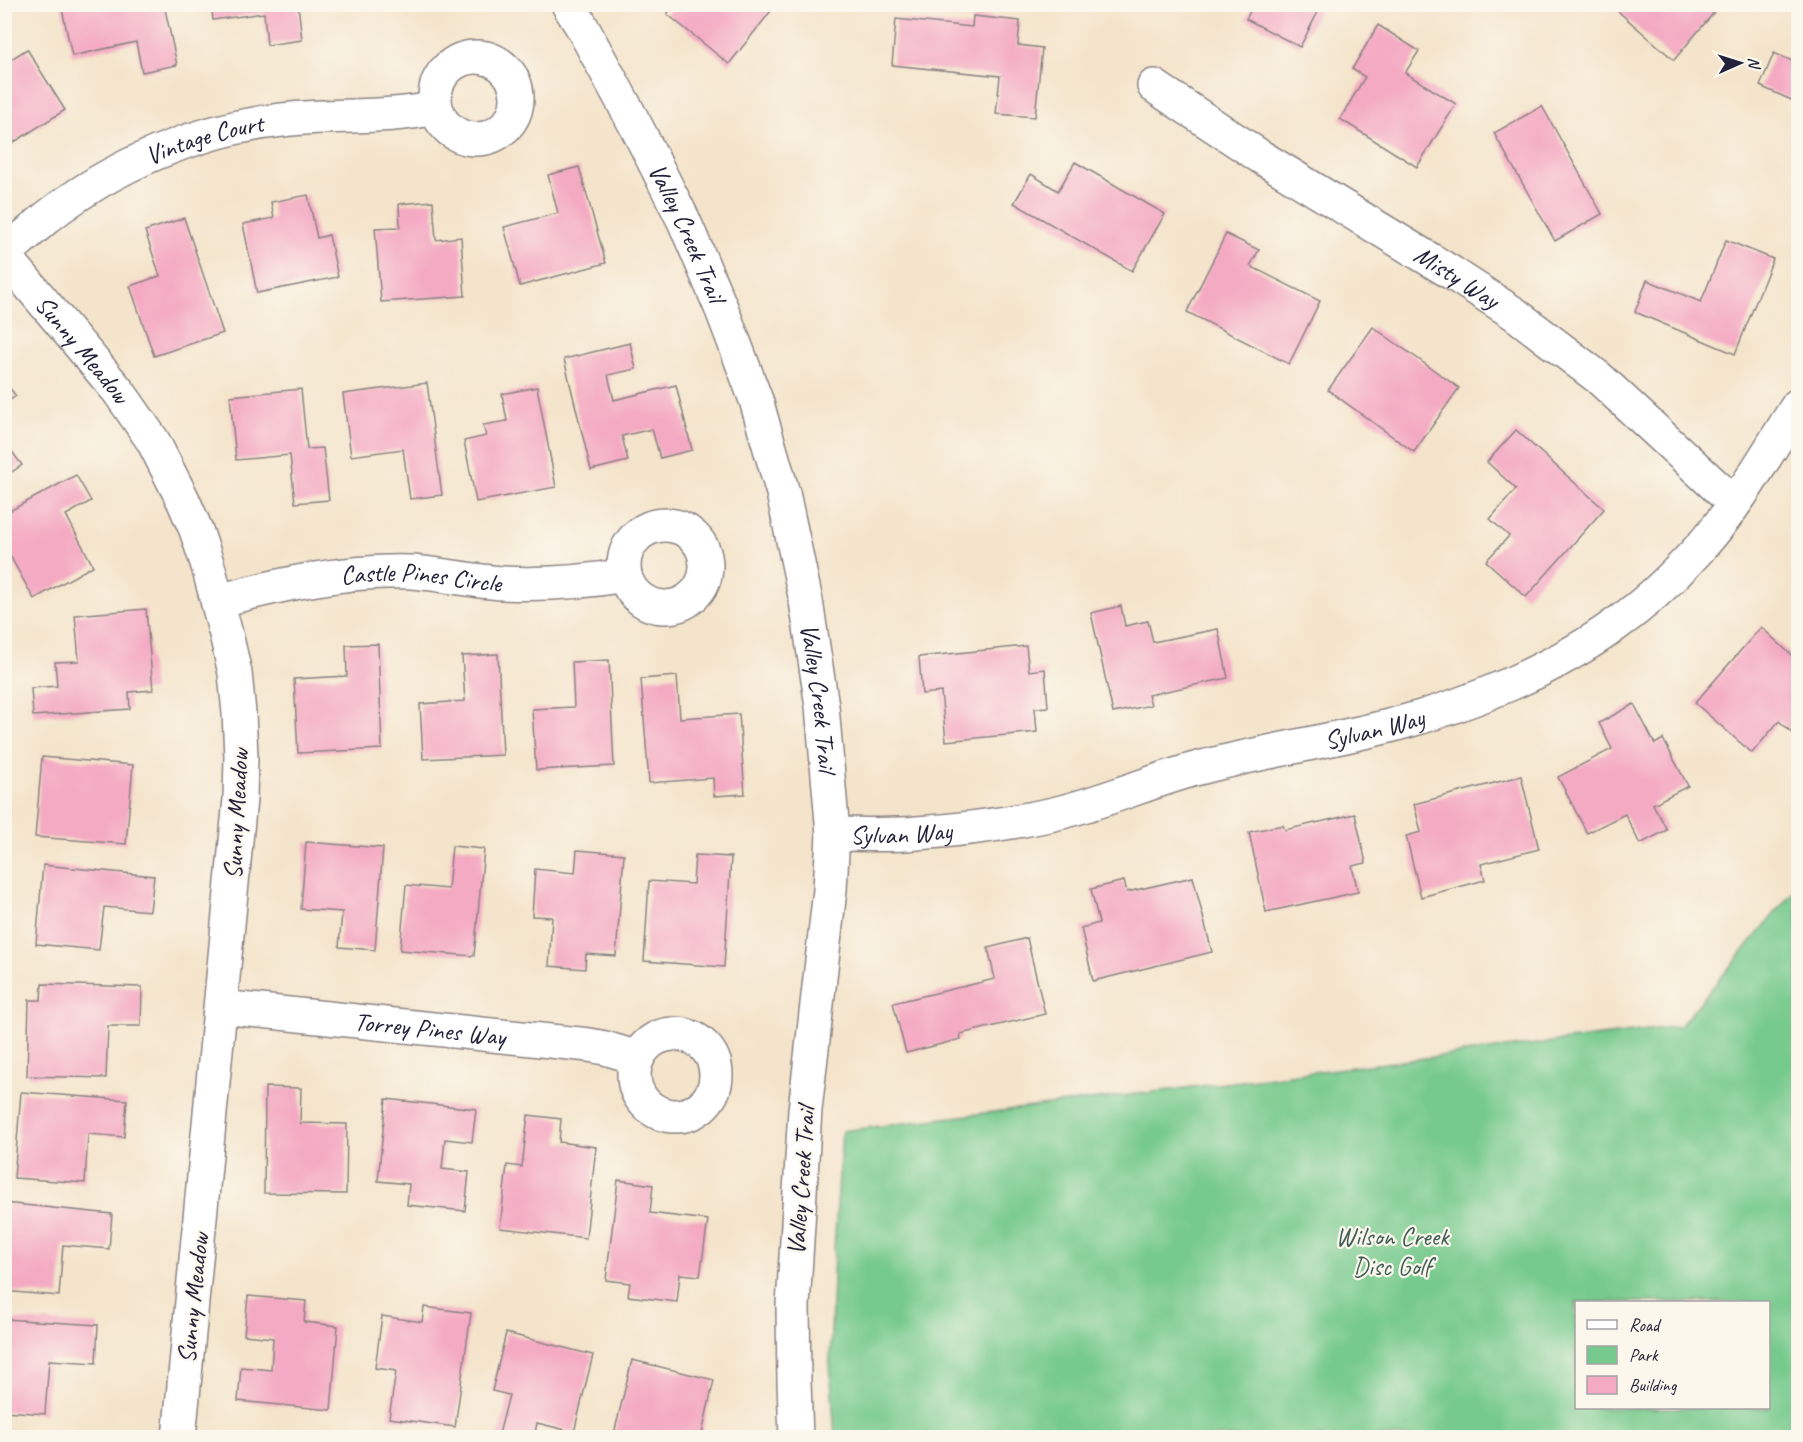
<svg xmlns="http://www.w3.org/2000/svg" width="1803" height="1442" font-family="Caveat,sans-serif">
<rect width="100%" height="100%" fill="#fbf7ec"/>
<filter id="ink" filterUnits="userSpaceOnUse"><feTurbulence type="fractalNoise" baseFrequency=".0167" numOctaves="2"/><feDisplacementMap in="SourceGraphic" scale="12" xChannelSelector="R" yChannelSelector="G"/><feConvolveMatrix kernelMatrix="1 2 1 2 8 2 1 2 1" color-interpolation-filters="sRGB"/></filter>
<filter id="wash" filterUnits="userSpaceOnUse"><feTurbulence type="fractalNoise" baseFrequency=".008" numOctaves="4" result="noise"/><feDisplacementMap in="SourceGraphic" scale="24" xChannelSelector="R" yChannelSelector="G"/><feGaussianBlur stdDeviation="1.35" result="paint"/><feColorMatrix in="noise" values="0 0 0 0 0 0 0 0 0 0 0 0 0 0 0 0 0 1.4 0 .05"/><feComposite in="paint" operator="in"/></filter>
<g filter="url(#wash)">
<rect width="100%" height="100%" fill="#f4e4cb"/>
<!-- green -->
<path fill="#77ca8d" stroke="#4c7664" stroke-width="1.5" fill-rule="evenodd" d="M1798,886V1437H835L830,1363L834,1250L842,1131L1680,1026ZM1576,1302H1768V1408H1576Z"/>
<g id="blocks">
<!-- building -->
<g fill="#f4aac3">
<polygon points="61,4 164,4 177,65 142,72 136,42 72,56"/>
<polygon points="211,4 298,4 302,40 267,45 264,13 213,20"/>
<polygon points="675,4 762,4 771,11 729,64 667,14"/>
<polygon points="1254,4 1322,4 1300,47 1246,19"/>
<polygon points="1613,4 1721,4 1674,60 1612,6"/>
<polygon points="973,16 1020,21 1018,45 1042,48 1035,117 996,114 1000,76 892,65 896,19 972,27"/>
<polygon points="1378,25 1419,51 1405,73 1456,104 1417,167 1340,119 1365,77 1352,69"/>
<polygon points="1798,46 1798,103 1760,86 1774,53 1792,61"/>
<polygon points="27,49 65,110 5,148 5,63"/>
<polygon points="1542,106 1602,214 1555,241 1494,133"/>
<polygon points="1075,162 1165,214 1132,271 1014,203 1031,174 1058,191"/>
<polygon points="579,167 606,263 520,286 504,227 558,213 548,175"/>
<polygon points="308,195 317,238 329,235 338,277 257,293 243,224 274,218 271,202"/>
<polygon points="433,201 436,240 461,237 465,296 381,302 375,228 400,227 399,204"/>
<polygon points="184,218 223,333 154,356 130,286 160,276 145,231"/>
<polygon points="1226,234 1259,250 1250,266 1320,301 1289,364 1187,312"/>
<polygon points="1726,240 1773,259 1735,354 1635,312 1647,280 1701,302"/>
<polygon points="1373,327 1459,388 1414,452 1328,390"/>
<polygon points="630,343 636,369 608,375 614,400 676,385 692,450 660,458 652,429 622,436 628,461 591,470 564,359"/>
<polygon points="4,381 16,396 4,404"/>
<polygon points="427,383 442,495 410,499 403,449 351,456 343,394"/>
<polygon points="537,387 556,487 476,502 464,441 486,436 483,425 507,421 502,394"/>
<polygon points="301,389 307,449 323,448 329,500 295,503 290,455 236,460 230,396"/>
<polygon points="1516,430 1604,509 1526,597 1486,561 1509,536 1490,519 1516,489 1487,462"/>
<polygon points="4,441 22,465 4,477"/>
<polygon points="76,475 91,501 66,515 93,566 34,599 4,545 4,514"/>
<polygon points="1121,606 1125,626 1148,621 1153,642 1218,629 1228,678 1148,695 1151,705 1113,713 1091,613"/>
<polygon points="146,609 153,690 129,692 130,709 33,716 31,688 57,686 55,662 79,661 75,615"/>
<polygon points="1761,627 1798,661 1798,738 1779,721 1752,753 1695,703"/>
<polygon points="378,644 382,749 298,753 294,679 347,676 346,645"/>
<polygon points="1026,646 1029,671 1045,669 1048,707 1035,708 1037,732 946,741 941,692 922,694 919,657"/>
<polygon points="498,654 503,755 423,759 420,704 465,701 462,656"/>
<polygon points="609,660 614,766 536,770 532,709 574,707 572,662"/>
<polygon points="677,676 680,718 739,714 745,794 714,796 713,778 649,783 641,679"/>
<polygon points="1634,704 1655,744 1663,739 1688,786 1653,804 1667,830 1640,844 1625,814 1587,833 1558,777 1612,749 1599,723"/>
<polygon points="42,757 133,765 126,844 35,837"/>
<polygon points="1521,776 1539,849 1481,864 1485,880 1421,897 1406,836 1421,832 1414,804"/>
<polygon points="1355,814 1366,863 1352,866 1358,892 1266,912 1249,832 1283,825 1285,830"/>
<polygon points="306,842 383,848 375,950 339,947 342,912 301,909"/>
<polygon points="452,846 484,849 474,956 400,950 406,885 448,889"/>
<polygon points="577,850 624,854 616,956 586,954 585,969 549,966 552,917 532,916 535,869 575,873"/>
<polygon points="695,855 731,857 724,967 644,961 649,881 693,884"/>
<polygon points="43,865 154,876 150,911 104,907 99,950 36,944"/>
<polygon points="1193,877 1212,952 1093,981 1081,928 1099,923 1091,889 1124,881 1127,892"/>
<polygon points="1027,938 1045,1014 960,1034 961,1039 906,1053 893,1003 995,979 988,948"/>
<polygon points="42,984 142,987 141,1026 108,1026 106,1078 27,1076 29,1000 41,1000"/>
<polygon points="265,1087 301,1088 300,1123 347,1124 346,1194 264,1193"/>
<polygon points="21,1092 127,1100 124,1137 88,1134 85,1183 14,1178"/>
<polygon points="386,1099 476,1109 472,1142 445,1139 442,1169 469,1172 465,1211 407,1205 409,1184 378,1181"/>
<polygon points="528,1115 561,1119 559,1142 596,1147 586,1238 500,1228 507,1165 522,1167"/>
<polygon points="618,1180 653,1185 650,1213 708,1220 700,1276 680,1274 677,1302 628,1296 630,1283 606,1280"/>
<polygon points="4,1203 112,1214 109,1249 63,1245 59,1296 4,1291"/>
<polygon points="248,1296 306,1301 304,1322 338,1326 331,1410 238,1401 241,1367 271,1370 273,1338 244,1335"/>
<polygon points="424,1307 471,1313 455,1427 389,1418 396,1371 375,1368 382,1316 422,1322"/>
<polygon points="4,1319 98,1325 96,1363 49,1360 45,1414 4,1411"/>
<polygon points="506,1333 593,1355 574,1432 537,1423 534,1438 498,1438 509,1395 492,1391"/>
<polygon points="632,1360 714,1380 701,1438 613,1438"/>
</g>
</g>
</g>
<g filter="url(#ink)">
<use href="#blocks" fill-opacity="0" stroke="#8b8383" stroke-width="1.5"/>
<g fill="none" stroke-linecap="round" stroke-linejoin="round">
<defs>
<g id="street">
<path id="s1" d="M568,4L581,25L637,128L684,221L722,310L756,400L783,493L806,601L822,706L833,834L830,890L805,1110L793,1306L794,1382L796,1438"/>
<circle cx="476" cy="98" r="41"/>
<path id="s2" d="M1154,86L1261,157L1452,273L1515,314L1599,378L1734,503"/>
<path id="s3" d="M4,254C18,242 32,230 46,218C113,165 197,129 282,120C333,114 386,119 436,108"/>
<path id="s4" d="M4,255L119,392L153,441L183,500L196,530L208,566L227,638L235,673L239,713L241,756L240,799L179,1438"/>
<circle cx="665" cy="566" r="41"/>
<path id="s5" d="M218,601C281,584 345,570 411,572C442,574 472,581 502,583C543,585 585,582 625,575"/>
<path id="s6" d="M833,834C861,834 889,836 917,833C961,830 1006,824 1049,815C1101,804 1151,780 1203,767C1266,751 1330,741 1393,725C1469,705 1556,669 1619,622C1648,602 1673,577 1697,551C1737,508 1766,454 1798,405"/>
<path id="s7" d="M221,1007L589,1045L605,1048L638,1058"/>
<circle cx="675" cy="1075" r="41"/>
</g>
</defs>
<!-- street casing -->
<use href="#street" stroke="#8b8383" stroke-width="36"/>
<!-- street -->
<use href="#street" stroke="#fff" stroke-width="33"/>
</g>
</g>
<g text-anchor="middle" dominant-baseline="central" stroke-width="4.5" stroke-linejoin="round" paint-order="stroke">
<!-- street labels -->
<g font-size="26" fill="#22223b" stroke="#fbf7ec">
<text stroke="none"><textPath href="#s3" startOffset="234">Vintage Court</textPath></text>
<text stroke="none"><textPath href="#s1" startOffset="258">Valley Creek Trail</textPath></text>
<text stroke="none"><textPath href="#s2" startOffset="358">Misty Way</textPath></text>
<text stroke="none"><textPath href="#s4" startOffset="123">Sunny Meadow</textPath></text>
<text stroke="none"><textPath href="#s5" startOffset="206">Castle Pines Circle</textPath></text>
<text stroke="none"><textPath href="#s1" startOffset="744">Valley Creek Trail</textPath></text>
<text stroke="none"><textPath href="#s6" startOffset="554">Sylvan Way</textPath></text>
<text transform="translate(236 814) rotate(-87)">Sunny Meadow</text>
<text stroke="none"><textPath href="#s6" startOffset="68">Sylvan Way</textPath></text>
<text stroke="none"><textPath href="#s7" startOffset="210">Torrey Pines Way</textPath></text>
<text transform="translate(801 1181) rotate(-86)">Valley Creek Trail</text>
<text transform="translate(193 1298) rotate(-84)">Sunny Meadow</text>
</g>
<!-- park labels -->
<g font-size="26" fill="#405d58" stroke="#fbf7ec">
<text x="1392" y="1236">Wilson Creek<tspan x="1392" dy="30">Disc Golf</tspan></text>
</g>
</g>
<!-- margin -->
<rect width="1803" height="1442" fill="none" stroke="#fbf7ec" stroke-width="24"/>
<!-- legend -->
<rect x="1575" y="1301" width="195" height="108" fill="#fbf7ec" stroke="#a4a2a5" stroke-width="1.5"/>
<rect x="1587" y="1320" width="30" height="9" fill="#ffffff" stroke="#a4a2a5" stroke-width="1.5"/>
<text x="1629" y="1331" font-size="18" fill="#22223b">Road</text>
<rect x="1587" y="1346" width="30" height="18" fill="#77ca8d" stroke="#a4a2a5" stroke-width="1.5"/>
<text x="1629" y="1361" font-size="18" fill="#22223b">Park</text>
<rect x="1587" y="1376" width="30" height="18" fill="#f4aac3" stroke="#a4a2a5" stroke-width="1.5"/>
<text x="1629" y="1391" font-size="18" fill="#22223b">Building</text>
<!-- north arrow -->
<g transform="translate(1740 63) rotate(87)" stroke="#fbf7ec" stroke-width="4.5" paint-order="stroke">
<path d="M0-4.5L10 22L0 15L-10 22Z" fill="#22223b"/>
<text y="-9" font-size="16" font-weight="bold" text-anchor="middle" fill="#22223b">N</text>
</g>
</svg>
